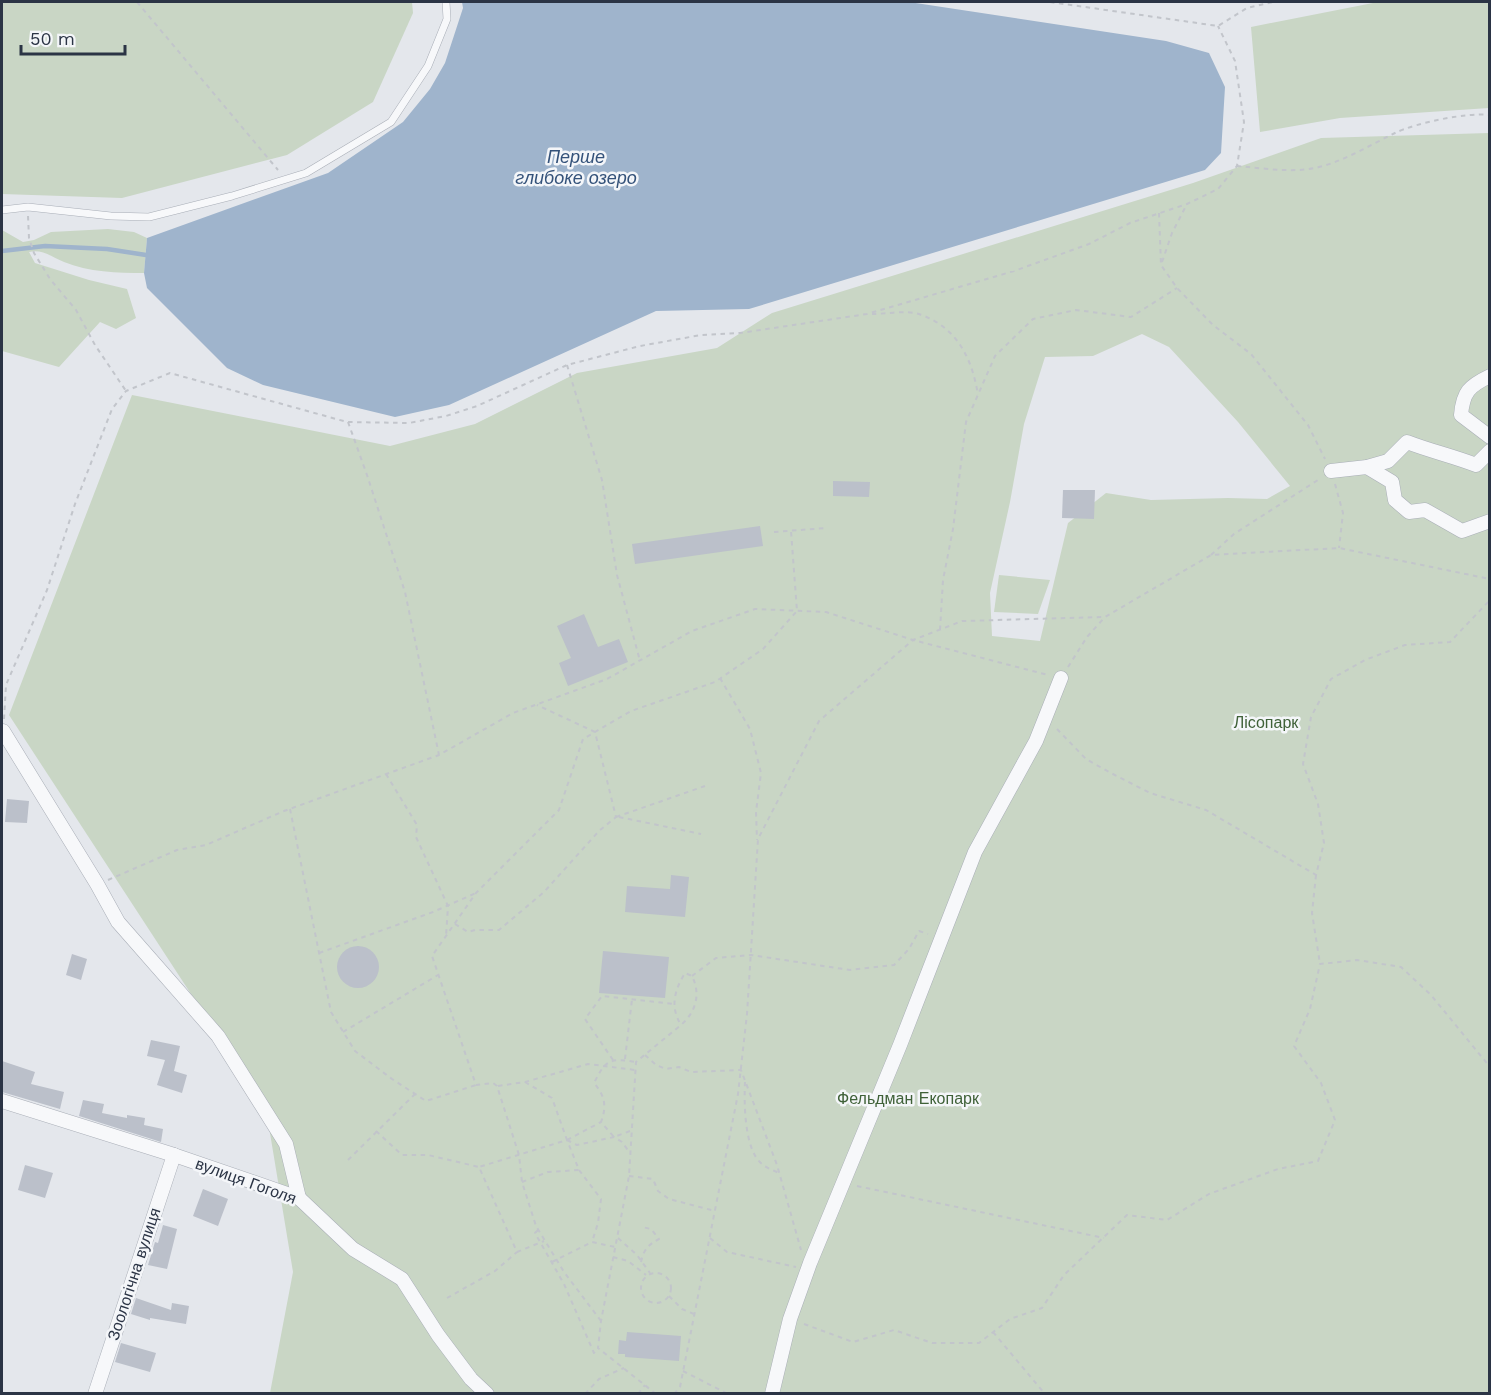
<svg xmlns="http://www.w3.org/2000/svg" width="1491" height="1395" font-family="'Work Sans',sans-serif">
<rect width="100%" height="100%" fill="#e4e7ec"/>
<!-- green -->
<g fill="#c9d6c5" fill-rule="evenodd">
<polygon points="2,2 412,2 413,13 373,102 287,155 122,198 2,194"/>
<polygon points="1378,2 1489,2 1489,108 1340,118 1260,132 1251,27"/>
<path d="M1489,133V1393H270L293,1272L266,1109L9,715L132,395L390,446L475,424L577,373L717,348L772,313L1193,183L1321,138ZM1142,334L1169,347L1238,422L1290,486L1267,499L1228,498L1151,500L1106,493L1068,523L1040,641L992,636L990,593L1010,502L1024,424L1045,357L1093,356Z"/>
<path d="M108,229L134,232L147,238L144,273C118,273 88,272 64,262C52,257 42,249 29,252L35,263L89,280L127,289L136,318L116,329L100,322L59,367L2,351V230L23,242L34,240L51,232Z"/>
<polygon points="999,575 1050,580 1038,614 994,612"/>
</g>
<!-- water -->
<polygon fill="#9fb4cc" points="462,2 909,2 1166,41 1209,53 1225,87 1221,153 1205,170 749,309 656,311 449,405 395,417 263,385 227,368 147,288 144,273 147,238 328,173 403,122 430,89 445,63 463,8"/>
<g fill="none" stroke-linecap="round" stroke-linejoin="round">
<!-- stream -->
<polyline stroke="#9fb4cc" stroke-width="4.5" points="2,251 45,246 107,249 146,255"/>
</g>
<!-- building -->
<g fill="#bbc0ca">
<polygon points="833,481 870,482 869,497 833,496"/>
<polygon points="1063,490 1095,490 1094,519 1062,518"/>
<polygon points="760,526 763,546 635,564 632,544"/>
<polygon points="584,614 598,647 619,639 628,662 568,686 559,663 571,658 557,626"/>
<polygon points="7,799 29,801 27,823 5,822"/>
<polygon points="671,875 689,877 685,917 625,912 627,886 670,889"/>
<circle cx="358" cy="967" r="21"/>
<polygon points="603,951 669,957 665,998 599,993"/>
<polygon points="72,954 87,959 81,980 66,975"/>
<polygon points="151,1040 180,1046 174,1071 187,1075 182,1093 157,1085 165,1060 147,1056"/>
<polygon points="2,1061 35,1072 31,1084 64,1092 60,1109 2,1092"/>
<polygon points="83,1100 104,1104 102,1113 127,1118 127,1115 145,1118 144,1125 163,1129 161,1142 79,1116"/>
<polygon points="25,1165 53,1173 45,1198 18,1190"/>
<polygon points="203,1189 228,1199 218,1226 193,1216"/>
<polygon points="163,1225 177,1229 167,1269 148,1265 155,1242 158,1243"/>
<polygon points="136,1298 171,1310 172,1303 189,1306 186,1324 150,1318 150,1320 131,1314"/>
<polygon points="627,1332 681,1336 679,1361 625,1357 625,1354 618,1354 619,1340 626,1341"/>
<polygon points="121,1343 156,1353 150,1372 115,1362"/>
</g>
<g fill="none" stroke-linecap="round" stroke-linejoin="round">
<defs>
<polyline id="lane" points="2,210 28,207 111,216 149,217 232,196 306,173 391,122 428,66 447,19 446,2"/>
<g id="street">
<path d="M1490,376C1469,386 1463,392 1461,415L1490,437"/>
<polyline points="1367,467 1392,482 1395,500 1409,512 1425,510 1462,531 1490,521"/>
<path d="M1331,471L1367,467L1388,461L1407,442C1430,451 1453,456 1476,465L1490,451"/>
<polyline points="3,731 97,884 118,922 218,1036 286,1144 299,1198"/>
<polyline points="2,1101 174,1155 299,1198 353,1249 402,1279 438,1335 471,1379 487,1394"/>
<polyline points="95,1394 174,1155"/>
<polyline points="772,1394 790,1319 810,1263 900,1045 975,852 1036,741 1061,678"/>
</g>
</defs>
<!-- lane casing -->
<use href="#lane" stroke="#a9aeb7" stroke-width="8"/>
<!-- street casing -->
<use href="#street" stroke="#a9aeb7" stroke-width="15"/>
<!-- path -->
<g stroke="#c2c5cb" stroke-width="2" stroke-dasharray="4.5 4.5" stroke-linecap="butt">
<polyline points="137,2 278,170"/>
<polyline points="1050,2 1218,26 1247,8 1273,2"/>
<path d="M1237,166C1262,168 1290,173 1315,168C1343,162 1370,145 1395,133C1415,123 1468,112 1490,115"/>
<polyline points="1159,213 1161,265 1177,288 1213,325 1251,354 1308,425 1325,459"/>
<polyline points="28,216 29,238 34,253 50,279 76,310 95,345 126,391"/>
<polyline points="1162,262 1172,233 1187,204"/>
<path d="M872,314C886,314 906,310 919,314C957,327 972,358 978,395"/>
<polyline points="567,365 602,480 617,575 640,661"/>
<polyline points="348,422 367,475 405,592 439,755 513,713 607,679 692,631 755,609 826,612 913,640 1048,675"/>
<polyline points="1335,484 1343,513 1339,548"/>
<polyline points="774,532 826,528"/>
<polyline points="1211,555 1234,534 1321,478"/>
<polyline points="940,630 943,580 953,529 966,422 995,356 1033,319 1076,310 1131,317 1177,288"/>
<polyline points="1068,667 1087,637 1105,617"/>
<polyline points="720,678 750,729 761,773 756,812 757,840"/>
<polyline points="4,719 6,685 47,590 75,504 112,409 126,391 170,373 347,422 409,423 446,416 477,406 567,365 640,346 701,335 740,333 867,314 1014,271 1089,244 1130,223 1187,204 1218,189 1237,166 1244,122 1235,61 1218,26"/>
<polyline points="1057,729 1086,759 1109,772 1150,793 1206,810 1316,875 1324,843 1318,804 1303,764 1311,717 1331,679 1365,660 1405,645 1450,642 1490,600"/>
<polyline points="386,774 417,825 416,837 448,906 446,937"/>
<polyline points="290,809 331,1012 355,1051 392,1079 426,1101 476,1085"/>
<polyline points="616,817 705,786"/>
<polyline points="619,817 701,834"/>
<polyline points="1316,875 1312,913 1320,964"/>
<polyline points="108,880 177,850 206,845 284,811 439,755"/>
<polyline points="455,924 468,932 475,930 499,930 544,892 599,831 616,817 595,732 537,705"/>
<polyline points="319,953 433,912 476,893"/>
<polyline points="692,976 716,958 751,955 850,970 894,965 909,949 919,931 928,934"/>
<polyline points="343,1032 438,975"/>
<polyline points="645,1055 656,1065 666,1069 679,1067 691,1072 741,1070 777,1165 801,1250"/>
<polyline points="625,1059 632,999"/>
<polyline points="613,1060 585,1019 602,996 674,1004"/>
<polyline points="525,1082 552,1098 567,1140 479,1167 517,1252 544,1241"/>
<path d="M745,1082C744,1102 744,1150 762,1164C766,1168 773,1170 779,1173"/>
<polyline points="498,1086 525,1082 588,1064 635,1070"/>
<polyline points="376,1131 402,1155 428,1155 479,1167"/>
<path d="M630,1131L614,1137L601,1122C607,1106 605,1096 594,1083C606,1059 610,1058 636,1062"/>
<polyline points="567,1140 577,1145 614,1137 622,1142 630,1153"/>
<polyline points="567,1140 601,1122"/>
<polyline points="348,1160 415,1094"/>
<polyline points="579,1170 601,1199 598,1223 592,1242"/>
<polyline points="629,1176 653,1179 658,1191 669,1199 715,1211"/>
<polyline points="522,1182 548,1172 579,1170 567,1140"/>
<polyline points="857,1186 1104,1238"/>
<polyline points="538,1230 535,1233 564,1284 594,1353 598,1348"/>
<polyline points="618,1238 637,1255 650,1273"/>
<polyline points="710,1238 727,1252 796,1267"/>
<polyline points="613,1257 628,1261 646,1275"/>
<polyline points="552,1262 592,1242 615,1247"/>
<path d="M641,1262C644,1249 648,1245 659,1239L651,1229L642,1227"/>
<circle cx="656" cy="1288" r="15"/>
<polyline points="669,1296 682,1309 694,1314"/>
<polyline points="447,1298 495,1271 517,1252"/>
<polyline points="601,1321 564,1272 536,1226 522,1182 519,1155 497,1086 493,1083 476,1085 432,956 476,893 559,810 583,739 631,711 715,682 763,649 797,611 791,531"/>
<polyline points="804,1324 853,1342 894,1330 932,1343 979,1343 1010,1319 1042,1308 1064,1275 1127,1215 1167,1220 1209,1194 1278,1169 1318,1161 1335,1120 1321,1083 1294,1046 1310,1009 1320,964 1357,960 1401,967 1431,995 1490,1067"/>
<polyline points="993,1332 1045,1394"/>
<polyline points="683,1371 728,1394"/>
<polyline points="585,1394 599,1379 624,1368"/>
<polyline points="638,1394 645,1385"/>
<path d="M656,1394L598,1348L601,1321L629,1176L636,1062L681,1025C696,1012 701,994 692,976L685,973C674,991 670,1007 681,1025"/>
<polyline points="674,1394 680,1387 738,1094 747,1014 758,839 819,721 913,640 962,621 1105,617 1211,555 1339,548 1490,579"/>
</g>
<!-- lane -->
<use href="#lane" stroke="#f7f8fa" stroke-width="7"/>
<!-- street -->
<use href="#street" stroke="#f7f8fa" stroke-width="14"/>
</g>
<g text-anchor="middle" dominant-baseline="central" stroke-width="5" stroke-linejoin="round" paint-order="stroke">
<!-- park labels -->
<g font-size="16" fill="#3f6138" stroke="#f4f6f9">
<text x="1266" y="722">Лісопарк</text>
<text x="908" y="1098">Фельдман Екопарк</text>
</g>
<!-- street labels -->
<g font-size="16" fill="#2b3445" stroke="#f4f6f9">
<text transform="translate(246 1181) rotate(20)">вулиця Гоголя</text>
<text transform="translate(134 1274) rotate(-72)">Зоологічна вулиця</text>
</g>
<!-- water labels -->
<g font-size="18" font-style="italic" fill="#34527a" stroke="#f4f6f9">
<text x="576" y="156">Перше<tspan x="576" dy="21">глибоке озеро</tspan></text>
</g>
</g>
<!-- border -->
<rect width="1491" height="1395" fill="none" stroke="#2b3445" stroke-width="6"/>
<!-- scale -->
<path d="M21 45v9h104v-9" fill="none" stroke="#2b3445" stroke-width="3"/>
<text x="30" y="45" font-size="18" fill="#2b3445" stroke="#f4f6f9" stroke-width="4.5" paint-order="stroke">50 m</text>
</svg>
